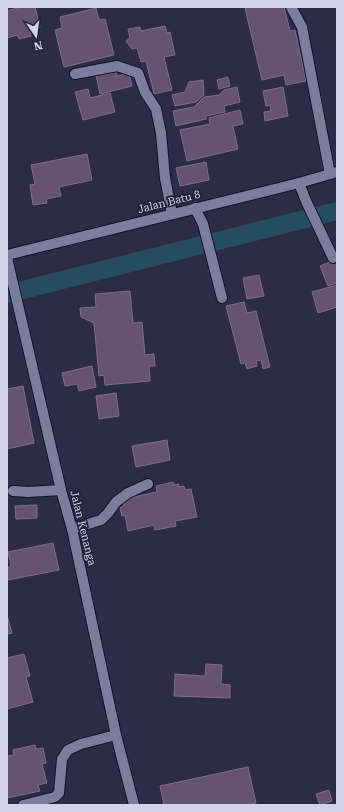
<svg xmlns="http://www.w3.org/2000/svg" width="344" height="812" font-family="'Roboto Serif',serif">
<rect width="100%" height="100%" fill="#2c2c47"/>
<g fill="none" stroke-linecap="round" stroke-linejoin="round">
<!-- canal -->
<polyline stroke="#264d5d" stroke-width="18" points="7,294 337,211"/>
</g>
<!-- building -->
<g fill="#655371" stroke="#7e6d8a">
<polygon points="21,7 35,7 40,27 30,30 31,36 19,39 17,35 7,38 7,11"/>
<polygon points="250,7 284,7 290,31 295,30 306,81 286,85 284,75 262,80 245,8"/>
<polygon points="96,8 99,20 105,19 114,55 64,67 55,30 62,28 60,17"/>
<polygon points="165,26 167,33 170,32 175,55 164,57 172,90 154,94 146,61 141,62 137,48 132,49 126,41 130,38 128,29 140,27 141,31"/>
<polygon points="116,70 117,76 129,73 132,86 100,94 96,75"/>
<polygon points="228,77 230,86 219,89 217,80"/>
<polygon points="203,80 204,95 196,102 175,106 172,95 185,92 189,82"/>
<polygon points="237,87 240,102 224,106 225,112 206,116 206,119 176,126 173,111 194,107 204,97 219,95 224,90"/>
<polygon points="283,87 288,116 265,121 264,112 271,111 270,105 266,106 263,91"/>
<polygon points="88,89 90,98 110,93 115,112 83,120 75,92"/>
<polygon points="240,110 243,124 233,126 238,149 187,161 180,130 210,124 209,118"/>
<polygon points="87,154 92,180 59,187 61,196 46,199 47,203 33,205 30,185 35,184 31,165"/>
<polygon points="206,162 209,180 180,186 176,168"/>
<polygon points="337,259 337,283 328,286 320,266"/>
<polygon points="259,275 264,296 247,299 243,278"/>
<polygon points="337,285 337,307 318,313 312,292"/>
<polygon points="130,291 133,323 142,322 145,355 154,354 155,366 149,366 150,381 105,385 104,375 99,376 94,323 81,317 80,308 96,307 95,294"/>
<polygon points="244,302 247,313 256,311 270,367 263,369 261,360 256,361 257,366 247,369 245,363 241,364 226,306"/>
<polygon points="92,366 96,387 79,391 77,384 65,386 62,373"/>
<polygon points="23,386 34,443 7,449 7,389"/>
<polygon points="116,393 119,416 99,419 96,396"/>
<polygon points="167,440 170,460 136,467 132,446"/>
<polygon points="173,482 174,485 179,484 178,487 184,486 185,490 191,489 197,517 175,521 176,526 155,530 154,525 128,531 125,515 122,516 120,508 124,505 123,499 157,492 156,486"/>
<polygon points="37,505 37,518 16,519 15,506"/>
<polygon points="53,543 59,570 8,580 7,569 11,565 8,552"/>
<polygon points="7,615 12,633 7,634"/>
<polygon points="24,654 30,676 26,677 33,702 7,709 7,658"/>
<polygon points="206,664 222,665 221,684 230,685 230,698 174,696 175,674 205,676"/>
<polygon points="35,745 36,749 43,748 46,763 42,764 47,783 38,785 40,791 7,798 7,756 14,755 13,750"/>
<polygon points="248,767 256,803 248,805 164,805 160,786"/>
<polygon points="329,790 332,801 320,805 316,794"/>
</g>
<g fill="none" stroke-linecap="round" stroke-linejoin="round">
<defs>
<polyline id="lane" points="291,7 302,27 330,174"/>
<g id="street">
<polyline points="75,74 117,66 138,73 145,92 156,109 161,133 165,178 172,214"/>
<polyline points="299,183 306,201 333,258"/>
<polyline points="195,208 203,224 222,298"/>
<polyline points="7,258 61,490 72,529 116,735 134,805"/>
<polyline points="13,491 28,492 61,490"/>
<polyline points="72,529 101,520 108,513 116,502 128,493 148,484"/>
<polyline points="23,805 55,797 59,793 62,759 68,750 81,744 116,735"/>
</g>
<polyline id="secondary" points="7,255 299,183 337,172"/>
</defs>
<!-- lane casing -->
<use href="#lane" stroke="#14132c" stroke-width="12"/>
<!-- street casing -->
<use href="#street" stroke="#14132c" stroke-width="12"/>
<!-- secondary casing -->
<use href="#secondary" stroke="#14132c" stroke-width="12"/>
<!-- lane -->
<use href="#lane" stroke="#7c7d9d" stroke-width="10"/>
<!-- street -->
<use href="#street" stroke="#7c7d9d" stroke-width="10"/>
<!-- secondary -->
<use href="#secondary" stroke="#7c7d9d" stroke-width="10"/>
</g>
<g text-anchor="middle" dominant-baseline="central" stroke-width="3.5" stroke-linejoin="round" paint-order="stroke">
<!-- street labels -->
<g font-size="11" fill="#d2d3e5" stroke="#22223c">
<text transform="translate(169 202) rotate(-14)">Jalan Batu 8</text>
<text transform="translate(83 528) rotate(76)">Jalan Kenanga</text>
</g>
</g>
<!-- border -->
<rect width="344" height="812" fill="none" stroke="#d2d3e5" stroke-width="16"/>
<!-- north arrow -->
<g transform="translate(36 36) rotate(167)" stroke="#22223c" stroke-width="3" paint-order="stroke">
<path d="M0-3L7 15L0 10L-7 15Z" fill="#d2d3e5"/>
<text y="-6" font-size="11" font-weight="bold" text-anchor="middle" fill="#d2d3e5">N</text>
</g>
</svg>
